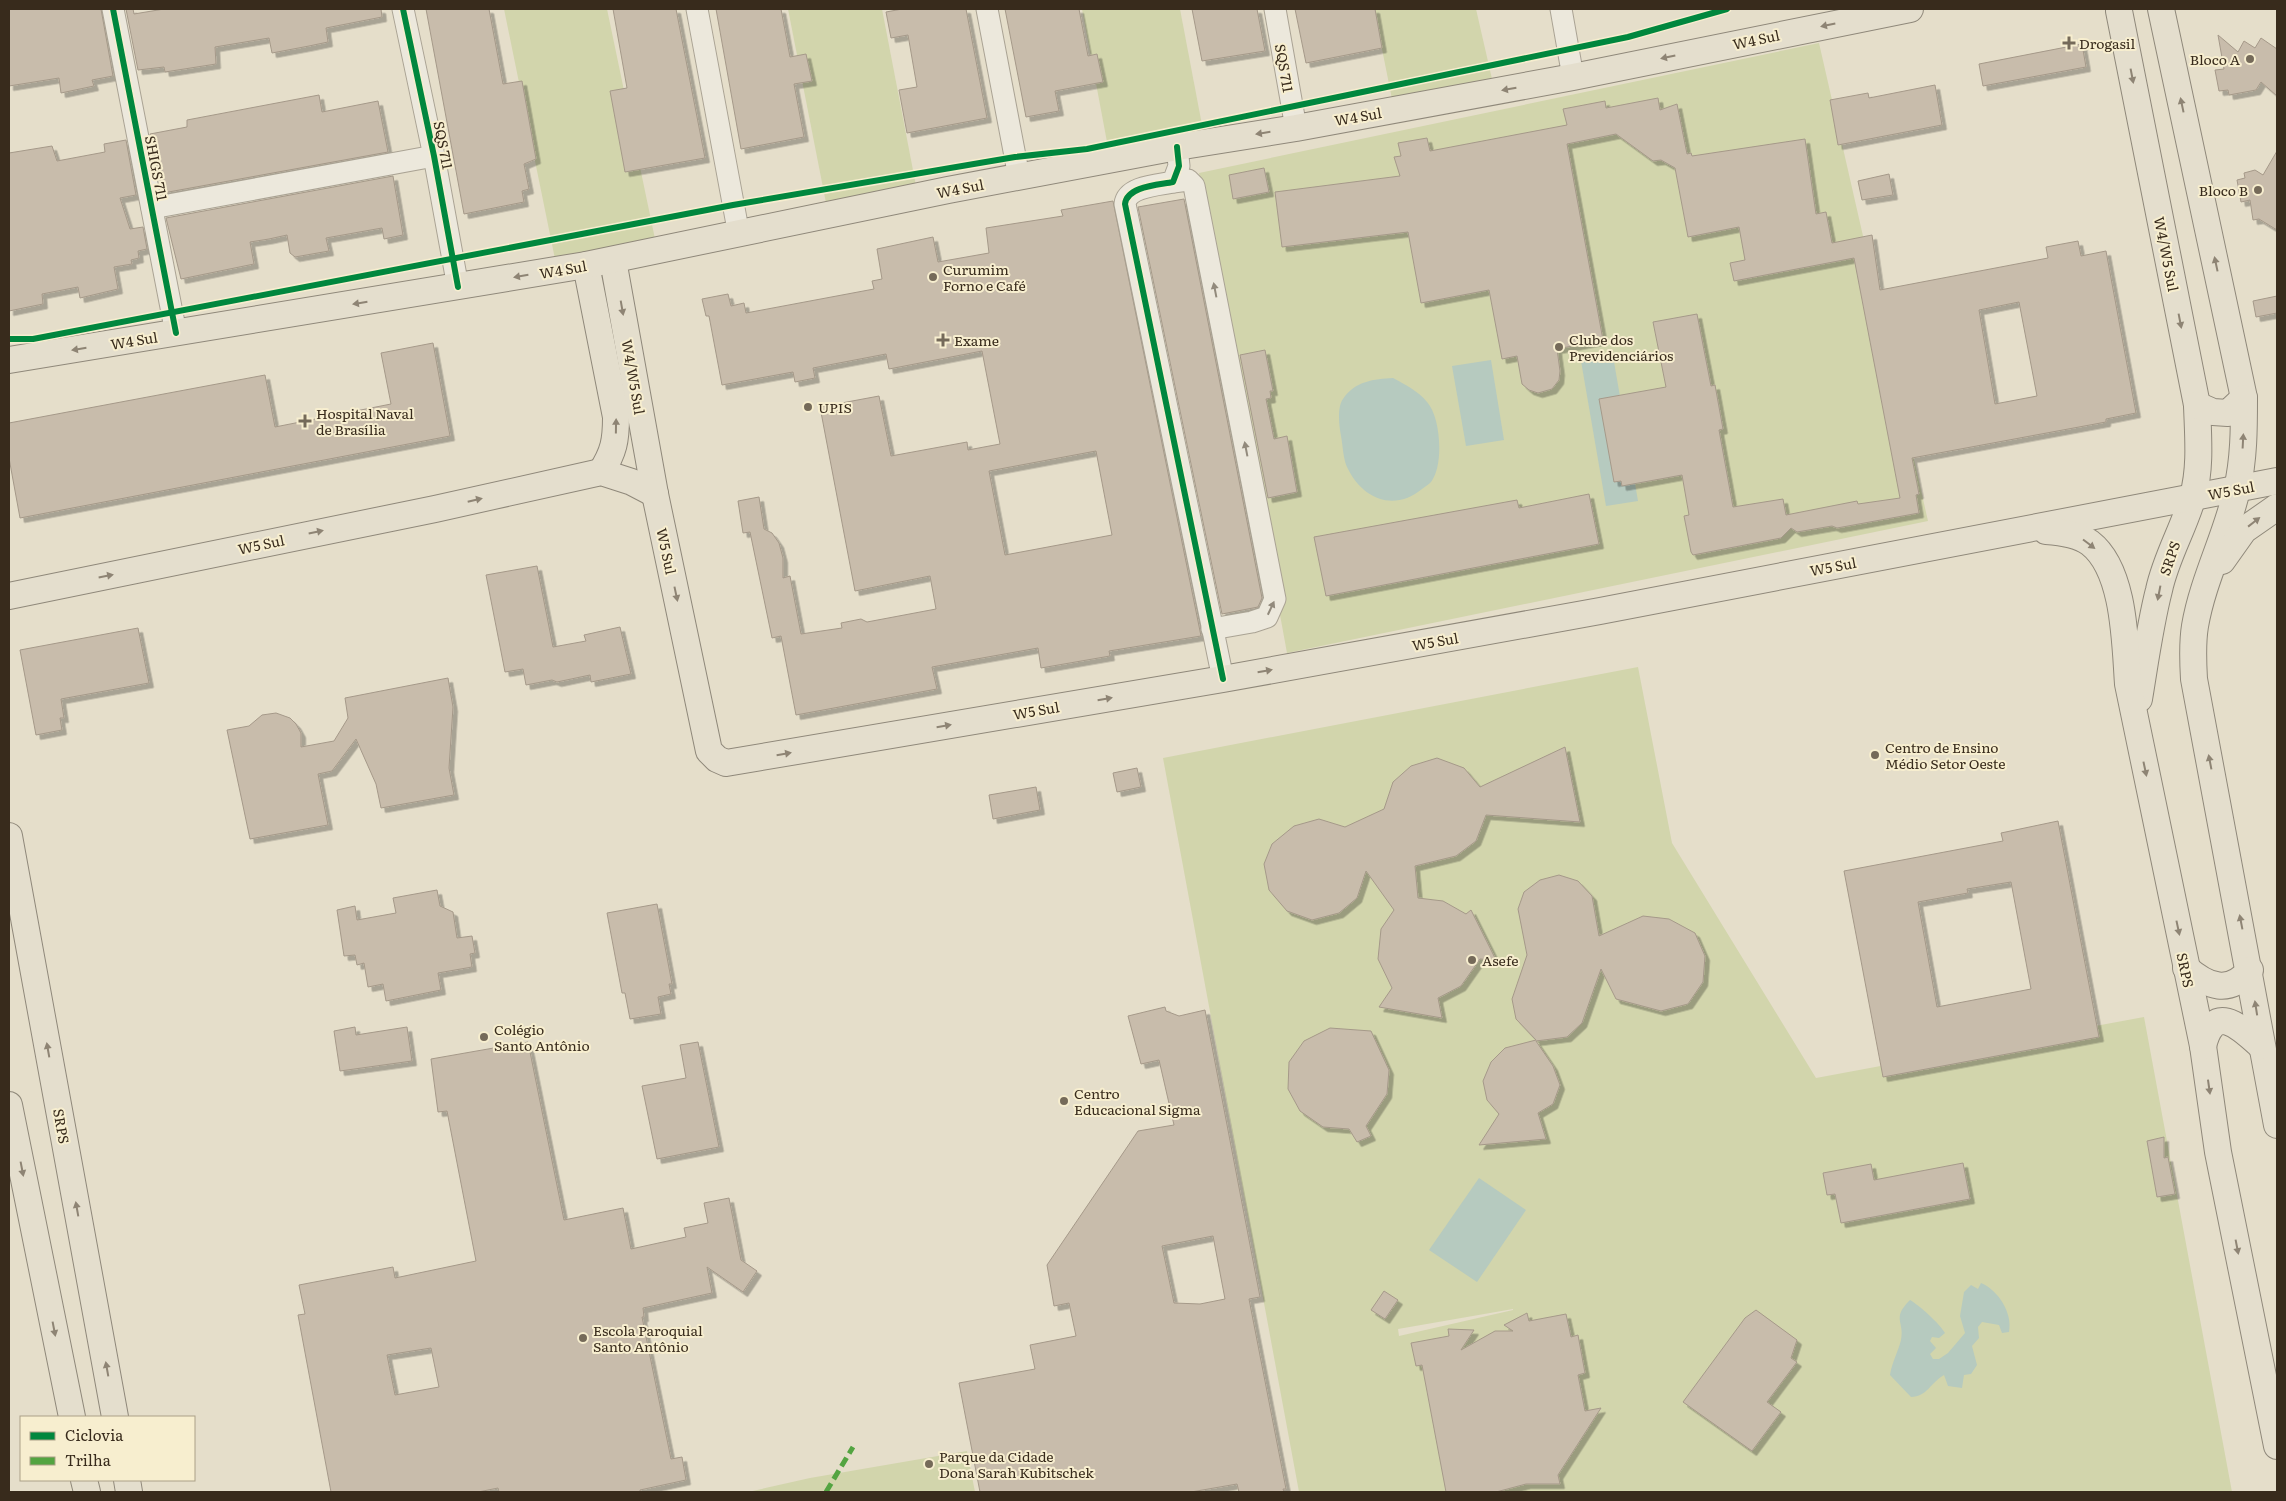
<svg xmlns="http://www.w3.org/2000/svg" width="2286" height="1501" font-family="Literata,serif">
<defs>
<filter id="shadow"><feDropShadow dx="4.5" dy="4.5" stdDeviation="0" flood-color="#0004"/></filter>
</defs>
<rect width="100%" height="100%" fill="#e5deca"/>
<!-- green -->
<g fill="#d2d5ac" fill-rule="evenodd">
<polygon points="504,9 607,9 655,239 555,259"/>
<polygon points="788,9 882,9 917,191 827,208"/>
<polygon points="1082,9 1180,9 1202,125 1107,142"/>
<polygon points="1374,9 1476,9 1492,79 1392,99"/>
<polygon points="1819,43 1928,521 1287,653 1199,173"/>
<path d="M1638,667L1672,843L1816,1078L2144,1017L2232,1492H1299L1163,758ZM1513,1309V1310L1399,1336L1398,1329Z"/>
<polygon points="967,1451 975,1492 748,1492 810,1478"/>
</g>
<!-- water -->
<g fill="#b6cabf">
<polygon points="1613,356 1638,501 1606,506 1581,361"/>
<polygon points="1491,360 1504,440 1466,446 1452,366"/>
<path d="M1393,378C1406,385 1418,391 1427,402C1441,417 1444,466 1431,482C1429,484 1425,487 1422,489C1394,512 1363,499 1348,469C1343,460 1343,446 1341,436C1339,426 1337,407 1343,399C1355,381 1374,379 1393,378Z"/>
<polygon points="1479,1178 1526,1210 1477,1282 1429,1250"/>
<path d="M1981,1283C1998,1290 2013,1313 2009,1332L2002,1333L1999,1325L1982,1322L1978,1327L1979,1338L1972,1346L1977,1365L1971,1374L1964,1375L1962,1388L1948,1386L1944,1375C1931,1382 1927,1397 1911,1397L1890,1375C1892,1362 1898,1352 1901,1340C1905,1321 1891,1319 1910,1300C1919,1305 1940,1324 1945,1333L1939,1338L1932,1337L1930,1341L1936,1348L1930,1354L1933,1359H1939L1948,1353L1965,1333L1960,1316L1964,1292L1971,1285L1978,1289Z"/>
</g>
<!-- building -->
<g fill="#c8bcab" stroke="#a59989" fill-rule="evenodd" filter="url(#shadow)">
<polygon points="9,9 101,9 113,76 92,80 94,86 61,93 59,78 9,86"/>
<polygon points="126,9 133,9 134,14 164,9 381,9 382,17 326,28 328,42 309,46 272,53 269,38 215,47 216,64 165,72 164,67 138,70"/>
<polygon points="426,9 489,9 503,84 522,81 536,159 524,164 529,189 522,191 524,202 464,214"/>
<polygon points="613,9 676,9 705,158 625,172 610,91 627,88"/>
<polygon points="716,9 781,9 790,57 806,54 812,81 794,84 804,137 741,149"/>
<polygon points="902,9 966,9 987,118 907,133 899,90 917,87 908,35 891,38 886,12"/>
<polygon points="1005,9 1079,9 1088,56 1097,54 1103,82 1055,91 1059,111 1026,117"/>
<polygon points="1192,9 1257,9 1265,51 1202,61"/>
<polygon points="1295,9 1375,9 1382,48 1306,63"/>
<polygon points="2218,35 2238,52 2244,41 2255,48 2261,38 2277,49 2277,96 2261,82 2256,90 2229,95 2228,90 2219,91 2215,70 2224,69"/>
<polygon points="2082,44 2086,67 1983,86 1979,64"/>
<polygon points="1935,85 1942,125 1838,145 1830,100 1868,93 1869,98"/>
<polygon points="319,95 322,112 378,101 388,152 163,193 150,134 187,127 187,120"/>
<path d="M1658,98L1660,110L1677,104L1687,154L1691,153L1692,156L1805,139L1816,214L1826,212L1832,243L1872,235L1880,290L2048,258L2046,247L2078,241L2081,256L2106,251L2136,413L2106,419V422L1912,458L1919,494L1916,495L1919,513L1837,528L1832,526L1797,532L1791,528L1781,538L1693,555L1691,552L1684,516L1689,515L1682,475L1622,486L1621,481L1614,482L1599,399L1666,387L1653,322L1697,314L1711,386L1715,385L1723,429L1719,430L1733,507L1783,499L1786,515L1857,501L1858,504L1900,498L1854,258L1734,281L1730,263L1745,260L1739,227L1688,237L1675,168L1661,160L1653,161L1616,134L1567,144L1603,340L1557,349L1560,371L1559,380L1552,389L1538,393L1529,390L1522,384L1517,356L1502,359L1489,290L1421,303L1408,232L1282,247L1275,192L1400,176L1394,157L1401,156L1398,143L1427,138L1430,151L1567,125L1563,109L1605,101L1606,108ZM2019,302L2037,396L1995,404L1979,310Z"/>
<polygon points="126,140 136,195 120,198 130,229 143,227 147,249 138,251 139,258 131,260 132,264 114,267 118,289 80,298 78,287 42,294 43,304 9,311 9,153 52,146 57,161 105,152 104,144"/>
<polygon points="2277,151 2277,230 2259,219 2253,220 2250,200 2241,202 2237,180 2245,178 2244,173 2255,170 2263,175"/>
<polygon points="1264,168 1269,192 1233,199 1229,175"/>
<polygon points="1889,174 1893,195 1862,200 1858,181"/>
<polygon points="393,176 403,235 384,239 382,228 326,238 329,251 295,257 290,253 287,235 269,239 250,242 254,264 181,279 166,218"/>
<polygon points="1184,199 1262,598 1258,607 1222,614 1138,207"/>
<path d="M1113,201L1201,636L1109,651L1110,656L1041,668L1038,648L932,667L937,689L796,715L781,636L772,638L750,532L743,533L738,501L759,497L764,529L772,533L779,543L783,558V578L790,576L801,634L842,628L841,623L861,619L867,622L936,609L930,576L855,591L820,407L879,396L891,456L967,442L968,450L1000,444L982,351L889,369L886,354L813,368L815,378L795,382L793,372L722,385L709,316H706L702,299L728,294L731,306L744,303L746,313L874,289L872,281L882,279L877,249L933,237L938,262L989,253L986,228L1063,216L1061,210ZM1096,451L1112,535L1005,555L989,471Z"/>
<polygon points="2277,296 2277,313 2256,317 2253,301"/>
<polygon points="433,343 450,436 20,518 9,458 9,423 265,375 275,427 391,404 381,353"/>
<polygon points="1265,350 1273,391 1270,391 1271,398 1266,399 1274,439 1287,436 1297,492 1268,498 1240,355"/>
<polygon points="1589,494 1599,544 1326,596 1314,537 1517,500 1519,508"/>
<polygon points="537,566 553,647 586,641 584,635 620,627 631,674 591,682 590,675 557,682 552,680 526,685 523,669 505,672 486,575"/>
<polygon points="138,628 149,683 61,699 64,718 60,718 62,730 36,735 20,650"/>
<polygon points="448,678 453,707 449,768 454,795 381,808 376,784 356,739 332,771 318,774 328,825 250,839 227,730 249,726 262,715 276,713 290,718 296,724 301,733 301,747 334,741 348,718 345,698"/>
<polygon points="1565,747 1580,822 1486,815 1476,841 1456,856 1415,866 1418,898 1443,901 1466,914 1471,910 1496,960 1480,959 1461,986 1438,998 1442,1018 1379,1007 1392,988 1378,959 1381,929 1394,910 1366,871 1357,898 1339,913 1312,920 1287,911 1269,890 1264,864 1272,844 1294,826 1319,819 1345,827 1384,809 1393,782 1411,766 1437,758 1464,768 1480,787"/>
<polygon points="1137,768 1141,787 1117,792 1113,773"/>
<polygon points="1036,787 1040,810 993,819 989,795"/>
<path d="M2058,821L2099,1037L1883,1077L1844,871L2003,841L2001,833ZM2011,882L2031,989L1937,1007L1918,902L1968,893L1967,889Z"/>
<polygon points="1559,875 1578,881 1592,896 1599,936 1643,916 1669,919 1695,933 1705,956 1703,982 1688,1004 1661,1011 1616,999 1601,969 1582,1023 1567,1037 1536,1041 1553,1066 1560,1085 1553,1104 1538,1113 1546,1139 1479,1145 1499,1114 1487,1100 1483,1081 1491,1062 1505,1048 1536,1040 1516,1019 1512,999 1527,955 1518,909 1524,892 1540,880"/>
<polygon points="437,890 440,906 453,912 457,938 472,936 475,953 470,954 472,967 438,973 441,990 386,1001 383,984 368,987 364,963 357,965 355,955 344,956 337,910 355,906 357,920 396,913 393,898"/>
<polygon points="657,904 672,984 669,984 671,994 658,997 661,1014 630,1019 625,993 622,993 607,913"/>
<path d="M1165,1007L1166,1011L1179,1016L1205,1010L1260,1297L1249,1299L1286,1489H1283L1284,1492H1239L1237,1484L1191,1492H980L959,1383L1035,1369L1030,1345L1076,1336L1069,1303L1054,1306L1047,1265L1138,1131L1174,1125L1159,1060L1141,1064L1128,1016ZM1213,1236L1225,1299L1200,1304L1174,1303L1162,1246Z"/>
<polygon points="355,1027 356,1035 407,1027 412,1061 340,1071 334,1031"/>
<polygon points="1330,1028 1371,1031 1389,1070 1387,1094 1366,1126 1371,1136 1357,1142 1349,1129 1323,1127 1300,1111 1288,1089 1289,1062 1304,1041"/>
<path d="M528,1042L564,1220L623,1208L631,1249L686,1237L684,1228L708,1223L704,1203L729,1198L741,1260L757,1271L743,1292L707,1267L712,1293L643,1308L644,1317H642L671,1459L682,1457L686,1480L640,1490V1492H499L498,1488L478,1492H331L298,1315L305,1314L299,1285L393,1267L395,1278L476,1261L447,1111L438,1112L431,1059ZM431,1348L439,1387L395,1395L387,1355Z"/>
<polygon points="698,1042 719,1147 657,1159 642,1086 686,1078 680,1045"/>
<polygon points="2164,1137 2164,1158 2168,1157 2175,1194 2157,1197 2147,1141"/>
<polygon points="1963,1163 1970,1199 1841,1223 1835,1194 1827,1195 1823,1173 1871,1164 1874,1180"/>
<polygon points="1384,1291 1398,1300 1385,1319 1371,1310"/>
<polygon points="1756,1310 1797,1340 1791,1358 1797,1362 1767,1402 1781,1412 1752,1451 1683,1402 1745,1318"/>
<polygon points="1527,1313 1529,1321 1566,1314 1571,1337 1578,1335 1585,1373 1578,1375 1585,1411 1601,1408 1558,1475 1560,1484 1526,1484 1496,1492 1446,1492 1422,1365 1416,1366 1411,1343 1449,1336 1448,1329 1474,1330 1461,1350 1495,1331 1513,1331 1504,1325"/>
</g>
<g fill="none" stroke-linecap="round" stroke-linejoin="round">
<defs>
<g id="minor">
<polyline points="113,9 176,333"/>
<polyline points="403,9 434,156 458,287"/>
<polyline points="697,9 739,235"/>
<polyline points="987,9 1019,177"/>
<polyline points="1275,9 1296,128"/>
<polyline points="1561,9 1573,77"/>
<path d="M1177,147L1179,166L1173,182C1159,185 1127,186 1125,204L1223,679"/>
<polyline points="1173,182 1188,180 1194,186 1275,599 1267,617 1252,622 1212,629"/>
<polyline points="152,208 434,156"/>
</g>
<g id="major">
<path d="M2161,9L2244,398C2244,428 2244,459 2237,489C2227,535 2203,579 2195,626C2192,644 2193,662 2194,679L2277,1125"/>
<path d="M2119,11L2197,405C2198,436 2201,467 2193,496C2184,528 2166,557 2159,590C2150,625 2145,663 2139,699"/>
<polyline points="613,260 655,494 709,751 717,759 726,763 1223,679 1600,611 2277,481"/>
<path d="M586,265L616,417C616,440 614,452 601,472"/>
<polyline points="9,360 586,265 948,190 1177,147 1296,128 1573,77 1910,9"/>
<polyline points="2197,405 2213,412 2228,413 2244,398"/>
<path d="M2046,531C2060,532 2078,534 2090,543C2125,570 2125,643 2128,684L2203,1046L2218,1152L2277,1446"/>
<polyline points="2222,561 2244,530 2277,507"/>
<polyline points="9,596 435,509 601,472 632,482 655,494"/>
<polyline points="9,836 115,1417"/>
<path d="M2186,968C2208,987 2229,995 2250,970"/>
<path d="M2203,1046C2214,1001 2240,1027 2261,1046"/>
<polyline points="9,1105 72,1417"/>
<polyline points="84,1480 87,1492"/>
<polyline points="127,1480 129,1492"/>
</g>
</defs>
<!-- minor casing -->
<use href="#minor" stroke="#aaa394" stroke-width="23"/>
<!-- major casing -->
<use href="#major" stroke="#8f887a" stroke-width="28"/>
<!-- minor -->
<use href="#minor" stroke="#ece8dc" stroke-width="21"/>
<!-- major -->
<use href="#major" stroke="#e4decd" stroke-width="26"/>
<!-- quiet -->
<polyline stroke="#53a441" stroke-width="5" stroke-dasharray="10 5" stroke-linecap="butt" points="826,1492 853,1447"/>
<defs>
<g id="cycleway">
<polyline points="113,9 176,333"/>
<polyline points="403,9 434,156 458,287"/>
<path d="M1177,147L1179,166L1173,182C1159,185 1127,186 1125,204L1223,679"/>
<polyline points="9,339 33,339 733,205 1015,157 1087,149 1628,37 1727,9"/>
</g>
</defs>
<!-- cycleway casing -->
<use href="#cycleway" stroke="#f7eecf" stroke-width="9"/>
<!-- cycleway -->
<use href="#cycleway" stroke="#00873e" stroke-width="6"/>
</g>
<!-- one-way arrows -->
<defs><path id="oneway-solid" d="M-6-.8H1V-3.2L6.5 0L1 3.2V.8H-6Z" transform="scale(1.25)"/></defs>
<g fill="#8e8474">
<use href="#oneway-solid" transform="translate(1828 25) rotate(168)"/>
<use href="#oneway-solid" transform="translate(1668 57) rotate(168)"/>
<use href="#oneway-solid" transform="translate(2132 76) rotate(79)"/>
<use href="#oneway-solid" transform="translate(1509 89) rotate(170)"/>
<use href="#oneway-solid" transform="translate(2182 105) rotate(-102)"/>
<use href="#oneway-solid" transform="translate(1263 133) rotate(171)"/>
<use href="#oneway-solid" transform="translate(2216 264) rotate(-102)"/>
<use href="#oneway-solid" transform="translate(521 276) rotate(170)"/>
<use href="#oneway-solid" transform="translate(360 303) rotate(171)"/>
<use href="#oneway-solid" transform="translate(622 308) rotate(80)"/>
<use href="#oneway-solid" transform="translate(2180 321) rotate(79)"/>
<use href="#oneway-solid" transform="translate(79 349) rotate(171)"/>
<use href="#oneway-solid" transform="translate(616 426) rotate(-89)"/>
<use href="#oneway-solid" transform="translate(2243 441) rotate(-87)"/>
<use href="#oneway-solid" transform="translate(475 500) rotate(-13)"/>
<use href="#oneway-solid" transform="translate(2254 522) rotate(-38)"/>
<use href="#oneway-solid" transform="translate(316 532) rotate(-12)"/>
<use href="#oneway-solid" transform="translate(2089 544) rotate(37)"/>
<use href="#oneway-solid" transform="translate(106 576) rotate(-11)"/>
<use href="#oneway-solid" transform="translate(2159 593) rotate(101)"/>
<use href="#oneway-solid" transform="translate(676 594) rotate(78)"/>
<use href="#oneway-solid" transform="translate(1265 671) rotate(-10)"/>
<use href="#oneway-solid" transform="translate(1105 699) rotate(-10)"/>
<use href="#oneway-solid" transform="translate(944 726) rotate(-10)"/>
<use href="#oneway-solid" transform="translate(784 754) rotate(-10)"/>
<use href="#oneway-solid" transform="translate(2210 762) rotate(-101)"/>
<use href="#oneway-solid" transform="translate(2145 769) rotate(78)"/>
<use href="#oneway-solid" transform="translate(2241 922) rotate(-101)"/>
<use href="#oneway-solid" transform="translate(2178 928) rotate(78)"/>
<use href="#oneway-solid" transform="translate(2256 1008) rotate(-99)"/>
<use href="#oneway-solid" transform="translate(48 1050) rotate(-100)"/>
<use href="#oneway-solid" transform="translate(2209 1087) rotate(82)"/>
<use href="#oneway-solid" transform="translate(22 1169) rotate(79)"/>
<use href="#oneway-solid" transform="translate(77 1209) rotate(-100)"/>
<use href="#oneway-solid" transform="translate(2237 1247) rotate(79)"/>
<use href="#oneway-solid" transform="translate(54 1329) rotate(79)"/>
<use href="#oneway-solid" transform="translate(107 1369) rotate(-100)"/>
</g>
<g fill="#928a7c">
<use href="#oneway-solid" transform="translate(1215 290) rotate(-101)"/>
<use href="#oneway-solid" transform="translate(1246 449) rotate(-101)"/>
<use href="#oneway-solid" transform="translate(1271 608) rotate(-65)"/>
</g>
<!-- markers -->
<g fill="#756a59" stroke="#f7eecf" stroke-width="2">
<path d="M2066.5 35.5h5v5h5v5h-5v5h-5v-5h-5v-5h5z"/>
<circle cx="2250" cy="59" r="5"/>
<circle cx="2258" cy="190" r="5"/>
<circle cx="933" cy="277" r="5"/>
<path d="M940.5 332.5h5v5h5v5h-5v5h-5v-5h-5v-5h5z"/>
<circle cx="1559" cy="347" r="5"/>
<circle cx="808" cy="407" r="5"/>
<path d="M302.5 413.5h5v5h5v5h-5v5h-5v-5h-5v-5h5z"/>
<circle cx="1875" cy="755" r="5"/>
<circle cx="1472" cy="960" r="5"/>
<circle cx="484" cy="1037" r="5"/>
<circle cx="1064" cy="1101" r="5"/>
<circle cx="583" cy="1338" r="5"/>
<circle cx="929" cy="1464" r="5"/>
</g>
<g text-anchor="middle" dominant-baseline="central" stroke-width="4" stroke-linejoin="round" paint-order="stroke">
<!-- street labels -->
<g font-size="14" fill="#382b1c" stroke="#f7eecf">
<text transform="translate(1756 39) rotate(-12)">W4 Sul</text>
<text transform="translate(1285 68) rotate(80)">SQS 711</text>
<text transform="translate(1358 116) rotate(-10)">W4 Sul</text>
<text transform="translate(444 145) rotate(79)">SQS 711</text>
<text transform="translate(157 168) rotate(79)">SHIGS 711</text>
<text transform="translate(960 188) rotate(-11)">W4 Sul</text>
<text transform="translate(2167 254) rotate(79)">W4/W5 Sul</text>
<text transform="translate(563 269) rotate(-10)">W4 Sul</text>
<text transform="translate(134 340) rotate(-9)">W4 Sul</text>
<text transform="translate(634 377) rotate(80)">W4/W5 Sul</text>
<text transform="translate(2231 490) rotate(-11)">W5 Sul</text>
<text transform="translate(261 544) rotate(-12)">W5 Sul</text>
<text transform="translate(667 551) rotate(78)">W5 Sul</text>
<text transform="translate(2169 558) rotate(-71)">SRPS</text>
<text transform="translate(1833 566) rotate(-11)">W5 Sul</text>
<text transform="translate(1435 641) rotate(-10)">W5 Sul</text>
<text transform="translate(1036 710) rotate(-10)">W5 Sul</text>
<text transform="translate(2186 970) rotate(78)">SRPS</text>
<text transform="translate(62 1126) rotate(80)">SRPS</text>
</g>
<!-- poi labels -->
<g font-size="14" fill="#382b1c" stroke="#f7eecf" text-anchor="start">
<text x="2079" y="43">Drogasil</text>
<text x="2240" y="59" text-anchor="end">Bloco A</text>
<text x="2248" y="190" text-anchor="end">Bloco B</text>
<text x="943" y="269">Curumim<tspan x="943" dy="16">Forno e Café</tspan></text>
<text x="1569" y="339">Clube dos<tspan x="1569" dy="16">Previdenciários</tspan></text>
<text x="954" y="340">Exame</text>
<text x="818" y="407">UPIS</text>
<text x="316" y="413">Hospital Naval<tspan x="316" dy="16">de Brasília</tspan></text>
<text x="1885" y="747">Centro de Ensino<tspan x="1885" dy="16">Médio Setor Oeste</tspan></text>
<text x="1482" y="960">Asefe</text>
<text x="494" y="1029">Colégio<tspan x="494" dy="16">Santo Antônio</tspan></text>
<text x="1074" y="1093">Centro<tspan x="1074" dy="16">Educacional Sigma</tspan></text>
<text x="593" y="1330">Escola Paroquial<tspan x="593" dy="16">Santo Antônio</tspan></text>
<text x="939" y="1456">Parque da Cidade<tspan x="939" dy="16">Dona Sarah Kubitschek</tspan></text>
</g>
</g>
<!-- border -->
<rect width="2286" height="1501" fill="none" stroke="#382b1c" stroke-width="20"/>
<!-- legend -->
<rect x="20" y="1416" width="175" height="65" fill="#f7eecf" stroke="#aba087"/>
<rect x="30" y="1432" width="25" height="8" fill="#00873e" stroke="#aba087"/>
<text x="65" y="1441" font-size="15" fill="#382b1c">Ciclovia</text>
<rect x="30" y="1457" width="25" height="8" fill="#53a441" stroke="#aba087"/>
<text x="65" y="1466" font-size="15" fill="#382b1c">Trilha</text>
</svg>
